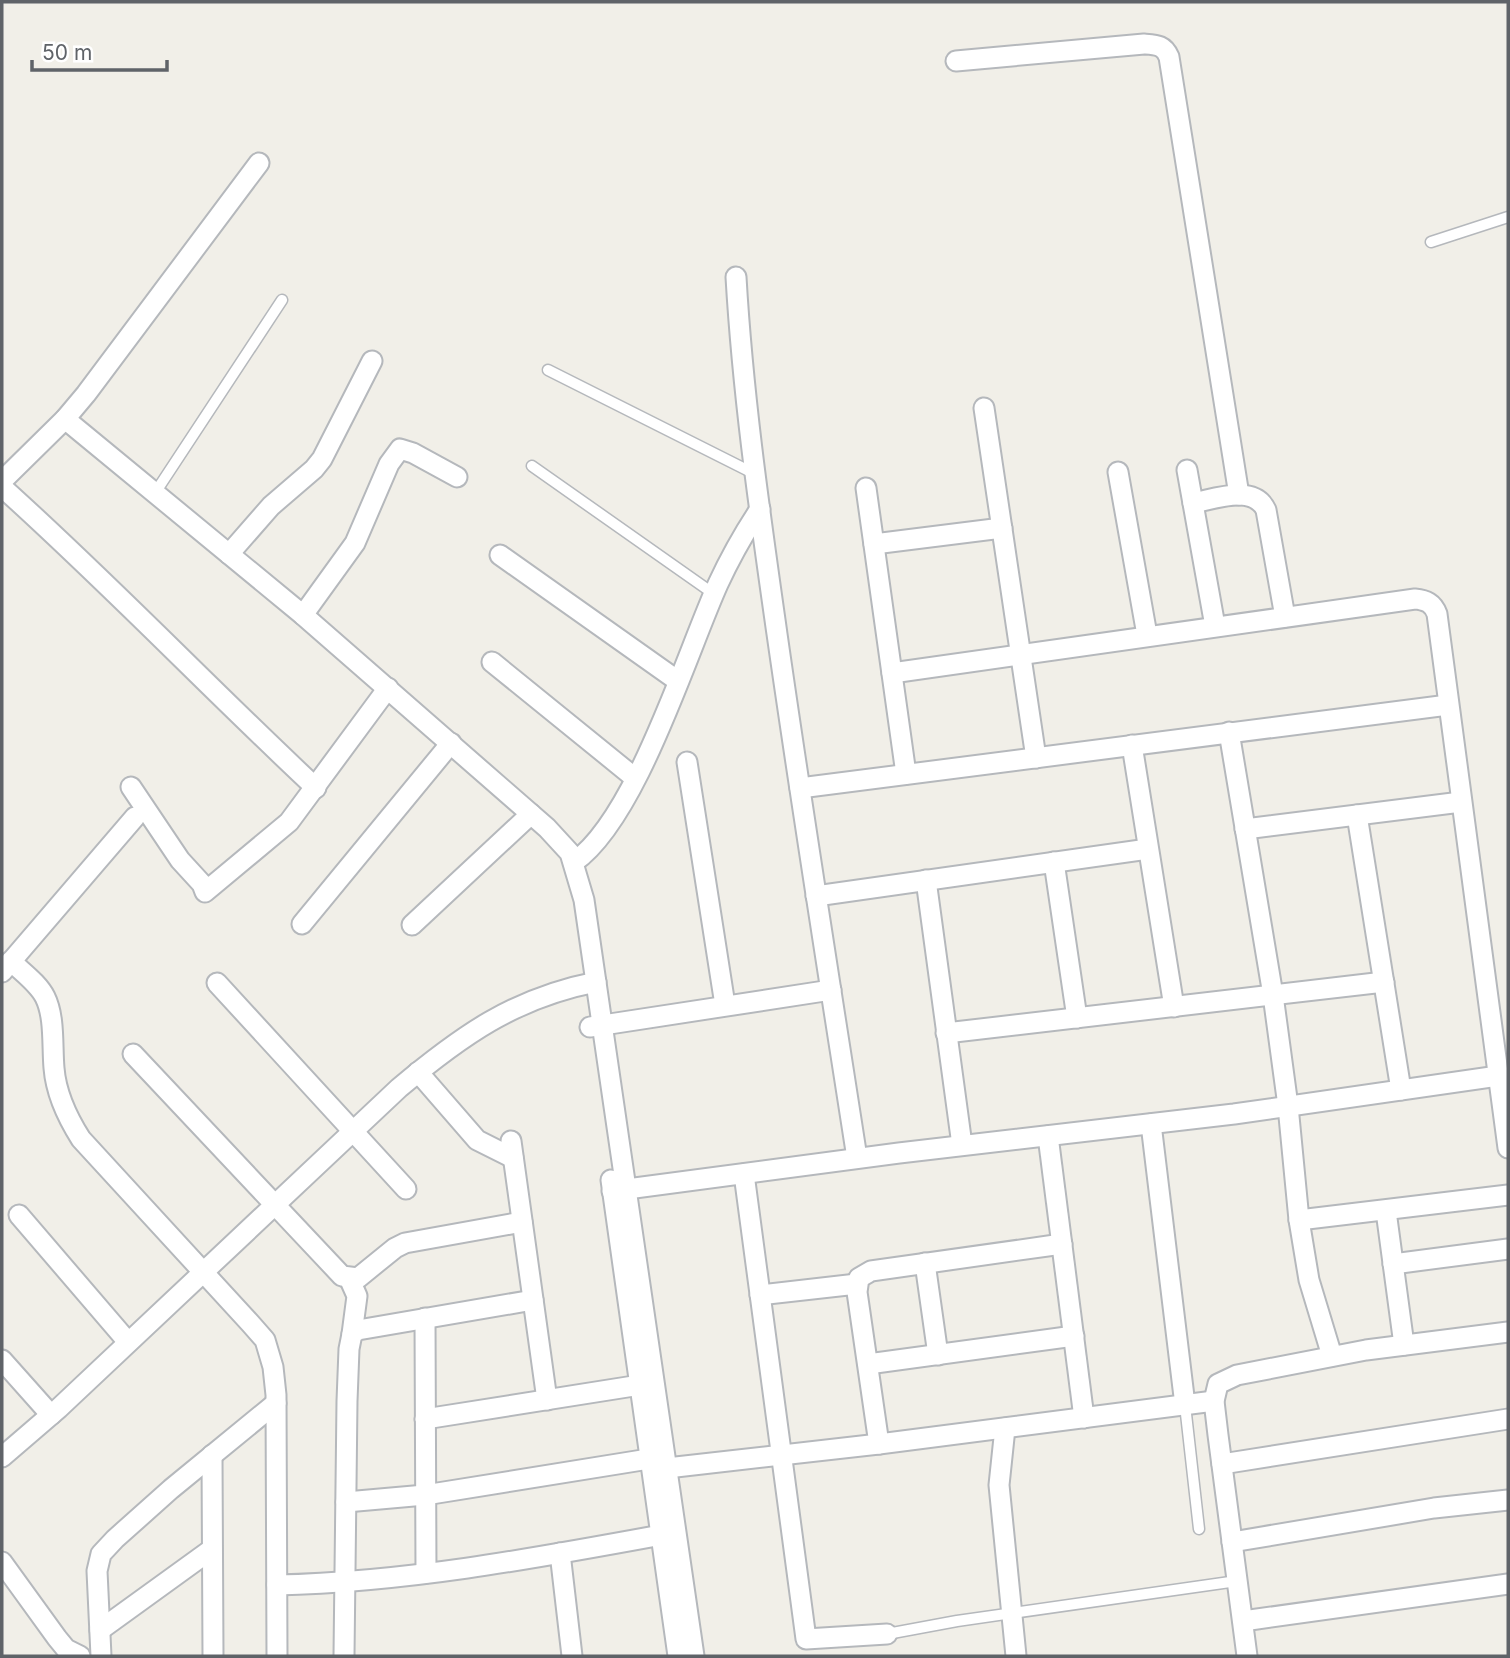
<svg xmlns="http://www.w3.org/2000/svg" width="1510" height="1658" font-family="Inter,sans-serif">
<rect width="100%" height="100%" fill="#f1efe8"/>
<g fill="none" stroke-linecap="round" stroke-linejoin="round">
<defs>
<g id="lane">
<polyline points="1431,242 1508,217"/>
<polyline points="548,370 755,474"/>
<polyline points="532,466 714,594"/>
<polyline points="155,493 282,300"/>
<polyline points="1185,1405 1199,1529"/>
<polyline points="887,1634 957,1621 1237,1581"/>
</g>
<g id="street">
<path d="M956,61L1144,44C1157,45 1164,45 1169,57L1239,495"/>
<path d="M736,277C743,398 760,514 777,634C802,809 830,984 857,1158"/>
<polyline points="984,408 1036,758"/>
<polyline points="65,419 303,615 547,828 570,853 584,900 694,1656"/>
<polyline points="1187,470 1215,626"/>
<polyline points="1118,472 1147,635"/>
<polyline points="2,481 65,419 86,394 259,163"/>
<path d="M2,487C110,584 210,689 316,788"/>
<polyline points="866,488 906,774"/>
<path d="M1193,503C1215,499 1254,484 1266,510L1285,617"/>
<polyline points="874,544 1002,528"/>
<polyline points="229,554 271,506 314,469 322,459 372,361"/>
<polyline points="500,555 678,681"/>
<polyline points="303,615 355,543 389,464 400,449 413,453 457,477"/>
<polyline points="492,662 635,778"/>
<path d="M892,673L1415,599C1426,600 1433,603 1437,614L1508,1148"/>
<polyline points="1229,732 1273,995 1288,1106 1299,1220 1309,1280 1332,1356"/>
<polyline points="1132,745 1174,1007"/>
<polyline points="687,762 725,1005"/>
<polyline points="131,787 180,860 202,884 205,892 289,822 388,688"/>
<polyline points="800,788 1448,705"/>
<polyline points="1357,815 1401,1090"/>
<polyline points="1245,829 1461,802"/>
<path d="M574,862C636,819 686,655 718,584C730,558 744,533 760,509"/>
<polyline points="1054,862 1077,1018"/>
<polyline points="926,880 962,1145"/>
<polyline points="816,896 1148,849"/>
<polyline points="302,924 451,743"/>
<polyline points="412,925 531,814"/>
<path d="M11,961C22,972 38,983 45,997C55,1017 52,1046 54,1068C56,1094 67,1117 81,1139L250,1323L265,1340L273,1367L276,1395L277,1656"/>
<polyline points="2,972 135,817"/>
<polyline points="217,983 406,1189"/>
<polyline points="590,1027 831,990"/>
<polyline points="946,1033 1384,982"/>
<polyline points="133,1054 342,1276 358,1278 395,1248 405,1243 522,1222"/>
<polyline points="418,1072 477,1140 513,1158"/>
<polyline points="1151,1124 1185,1405"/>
<polyline points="1048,1136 1084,1418"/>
<polyline points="511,1141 547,1400"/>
<polyline points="744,1174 806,1639 887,1634"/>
<polyline points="611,1180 678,1656"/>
<polyline points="612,1191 899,1153 1234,1114 1498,1076"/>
<polyline points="1386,1211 1404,1345"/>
<polyline points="19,1215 128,1342"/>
<polyline points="1299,1220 1508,1195"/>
<polyline points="925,1263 938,1355"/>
<polyline points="1393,1264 1508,1249"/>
<polyline points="349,1278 357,1296 352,1334"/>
<polyline points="760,1295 857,1284"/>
<polyline points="425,1318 426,1573"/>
<polyline points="2,1360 51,1415"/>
<polyline points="868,1364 1074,1336"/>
<polyline points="425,1419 640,1385"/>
<polyline points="1005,1428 999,1485 1016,1656"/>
<polyline points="879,1444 857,1292 859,1278 871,1271 1062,1244"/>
<polyline points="212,1455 213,1656"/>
<path d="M2,1457L59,1408L399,1088C461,1036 514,998 596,982"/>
<polyline points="1222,1464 1508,1419"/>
<polyline points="667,1468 879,1444 1214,1401"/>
<polyline points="346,1502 425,1495 661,1457"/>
<polyline points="1232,1542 1434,1508 1508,1500"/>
<polyline points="560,1553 572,1656"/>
<polyline points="2,1562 57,1638 66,1649 80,1656"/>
<path d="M277,1585C410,1582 541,1557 672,1533"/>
<polyline points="1243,1621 1508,1584"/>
<polyline points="100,1630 212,1549"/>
<polyline points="101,1656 97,1571 101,1554 115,1539 171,1489 276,1403"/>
<polyline points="344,1656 347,1401 349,1349 352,1334 358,1330 533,1300"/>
<polyline points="1247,1656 1218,1435 1214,1401 1218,1384 1237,1375 1366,1350 1508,1332"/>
</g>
</defs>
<!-- lane casing -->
<use href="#lane" stroke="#b5b8bc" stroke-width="13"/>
<!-- street casing -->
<use href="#street" stroke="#b5b8bc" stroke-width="23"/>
<!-- lane -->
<use href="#lane" stroke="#fff" stroke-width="10"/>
<!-- street -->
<use href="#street" stroke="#fff" stroke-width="19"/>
</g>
<!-- border -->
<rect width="1510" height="1658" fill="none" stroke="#5f6368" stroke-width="7"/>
<!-- scale -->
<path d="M32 60v10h135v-10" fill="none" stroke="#5f6368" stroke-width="3.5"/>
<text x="42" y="60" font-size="21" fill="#5f6368" stroke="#ffffff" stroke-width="5" paint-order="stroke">50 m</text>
</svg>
